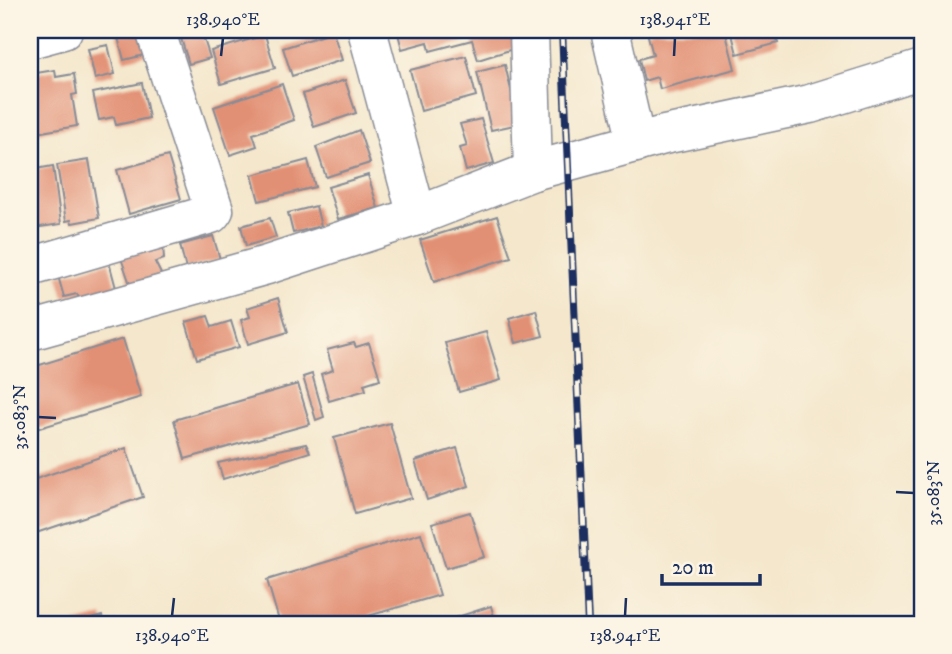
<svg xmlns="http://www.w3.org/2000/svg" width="952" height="654" font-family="'IM FELL DW Pica',serif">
<rect width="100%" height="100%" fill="#fcf5e5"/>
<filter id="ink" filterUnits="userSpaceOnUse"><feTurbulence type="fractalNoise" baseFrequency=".0143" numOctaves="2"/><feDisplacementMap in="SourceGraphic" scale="14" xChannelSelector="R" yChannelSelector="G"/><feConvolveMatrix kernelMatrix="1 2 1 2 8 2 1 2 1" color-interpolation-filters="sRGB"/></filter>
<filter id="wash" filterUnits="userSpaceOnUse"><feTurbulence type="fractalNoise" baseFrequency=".00686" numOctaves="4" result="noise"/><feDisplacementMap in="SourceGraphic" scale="28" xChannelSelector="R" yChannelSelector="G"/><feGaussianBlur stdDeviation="1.57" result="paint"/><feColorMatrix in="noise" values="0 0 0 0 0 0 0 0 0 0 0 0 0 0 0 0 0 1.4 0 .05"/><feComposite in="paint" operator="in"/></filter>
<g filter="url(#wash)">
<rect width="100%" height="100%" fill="#f4e7cc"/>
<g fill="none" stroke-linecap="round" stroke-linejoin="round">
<!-- stream -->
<polyline stroke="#5caed7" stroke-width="10" points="914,624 922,622"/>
</g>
<g id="blocks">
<!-- building -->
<g fill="#e29074">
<polygon points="116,30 142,30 148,54 124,60"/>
<polygon points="201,30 210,58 189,64 180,35"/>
<polygon points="397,30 511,30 516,48 478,60 472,40 430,51 428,42 402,49"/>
<polygon points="655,30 725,30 735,69 660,89 657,77 644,81 639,59 653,55 647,32"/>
<polygon points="731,30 774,30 778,43 737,54"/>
<polygon points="333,32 342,60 292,76 283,48"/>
<polygon points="265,35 275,68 221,84 211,51"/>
<polygon points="108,45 115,74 95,79 88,49"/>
<polygon points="466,56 476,96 421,111 410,70"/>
<polygon points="505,65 519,124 491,130 477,72"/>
<polygon points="55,70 56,77 74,74 77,94 72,95 77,126 30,134 30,74"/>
<polygon points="345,80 356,113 314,127 303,94"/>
<polygon points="142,83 149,118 116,125 114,117 99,120 93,93"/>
<polygon points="282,84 294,120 253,134 257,146 230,155 214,107"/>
<polygon points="481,119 494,163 466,171 460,148 467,146 460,124"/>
<polygon points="359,130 370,163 326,177 316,147"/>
<polygon points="168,156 181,199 129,214 117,170"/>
<polygon points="89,160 99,218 72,223 71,220 66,221 57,165"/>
<polygon points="308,160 315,187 259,201 252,175"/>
<polygon points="53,166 61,224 33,228 32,221 30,222 30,170"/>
<polygon points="368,175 378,208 338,219 328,187"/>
<polygon points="316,206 321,226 293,233 288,213"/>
<polygon points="497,216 511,257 434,282 420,240"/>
<polygon points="270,218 276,237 246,246 241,226"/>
<polygon points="213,236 220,259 186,269 180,245"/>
<polygon points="163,245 164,259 155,262 164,280 132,290 121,258"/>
<polygon points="109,262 117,292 79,298 77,294 64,297 58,276"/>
<polygon points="278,298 288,332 248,344 241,320 250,317 247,308"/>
<polygon points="536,310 543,336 516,343 509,318"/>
<polygon points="208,316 212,327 231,321 239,347 197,359 186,322"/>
<polygon points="486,332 501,380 459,392 445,343"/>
<polygon points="123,339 141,397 30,431 30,368"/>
<polygon points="354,343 356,347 369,343 380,379 364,384 366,390 329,401 321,374 333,370 327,350"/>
<polygon points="312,374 324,417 316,420 303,377"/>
<polygon points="298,384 310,424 185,459 174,420"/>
<polygon points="390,423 411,498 355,514 334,438"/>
<polygon points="306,444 310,452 223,479 218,463"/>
<polygon points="126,448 143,497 30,535 30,481"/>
<polygon points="457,448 469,486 427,500 415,461"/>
<polygon points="470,512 484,557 446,568 432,523"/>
<polygon points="421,533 440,595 341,624 280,624 267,580"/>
<polygon points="491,606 496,624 436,624"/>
<polygon points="102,616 104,624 75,624 74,623"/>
</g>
</g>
</g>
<g filter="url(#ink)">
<use href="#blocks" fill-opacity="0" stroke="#888b95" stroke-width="2"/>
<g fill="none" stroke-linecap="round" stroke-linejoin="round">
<defs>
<g id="minor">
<polyline points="367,30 417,216"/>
<polyline points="529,30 533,171"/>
<polyline points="610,30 636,143"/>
<polyline points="30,39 63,30"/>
<polyline points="30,267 211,214 214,210 155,30"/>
<polyline points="30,331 267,265 417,216 533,171 664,135 810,104 922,69"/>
</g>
</defs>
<!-- minor casing -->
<use href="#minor" stroke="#888b95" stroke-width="41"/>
<!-- minor -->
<use href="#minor" stroke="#fff" stroke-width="38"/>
<defs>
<polyline id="rail" points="562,30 588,624"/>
</defs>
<!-- rail casing -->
<use href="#rail" stroke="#1b2f5e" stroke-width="8"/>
<!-- rail -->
<use href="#rail" stroke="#fcf5e5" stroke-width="5" stroke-dasharray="16" stroke-linecap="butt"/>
</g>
</g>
<!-- ticks -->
<path fill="none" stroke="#1b2f5e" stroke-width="2.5" d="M221,56L223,38M674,56L675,38M38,417L56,418M896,492L914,493M172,616L174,598M625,616L626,598"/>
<!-- margin -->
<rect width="952" height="654" fill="none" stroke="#fcf5e5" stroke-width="77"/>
<!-- scale -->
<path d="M662 574v10h98v-10" fill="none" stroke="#1b2f5e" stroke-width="3.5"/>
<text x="672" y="574" font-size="21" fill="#1b2f5e" stroke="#fcf5e5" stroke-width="5" paint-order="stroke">20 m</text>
<rect x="38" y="38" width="876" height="578" fill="none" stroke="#1b2f5e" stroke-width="2.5"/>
<g font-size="18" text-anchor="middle" fill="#1b2f5e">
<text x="223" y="25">138.940°E</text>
<text x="675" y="25">138.941°E</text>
<text transform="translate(19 417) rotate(-90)" y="6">35.083°N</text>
<text transform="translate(933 493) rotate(-90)" y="6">35.083°N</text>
<text x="172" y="641">138.940°E</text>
<text x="625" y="641">138.941°E</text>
</g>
</svg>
